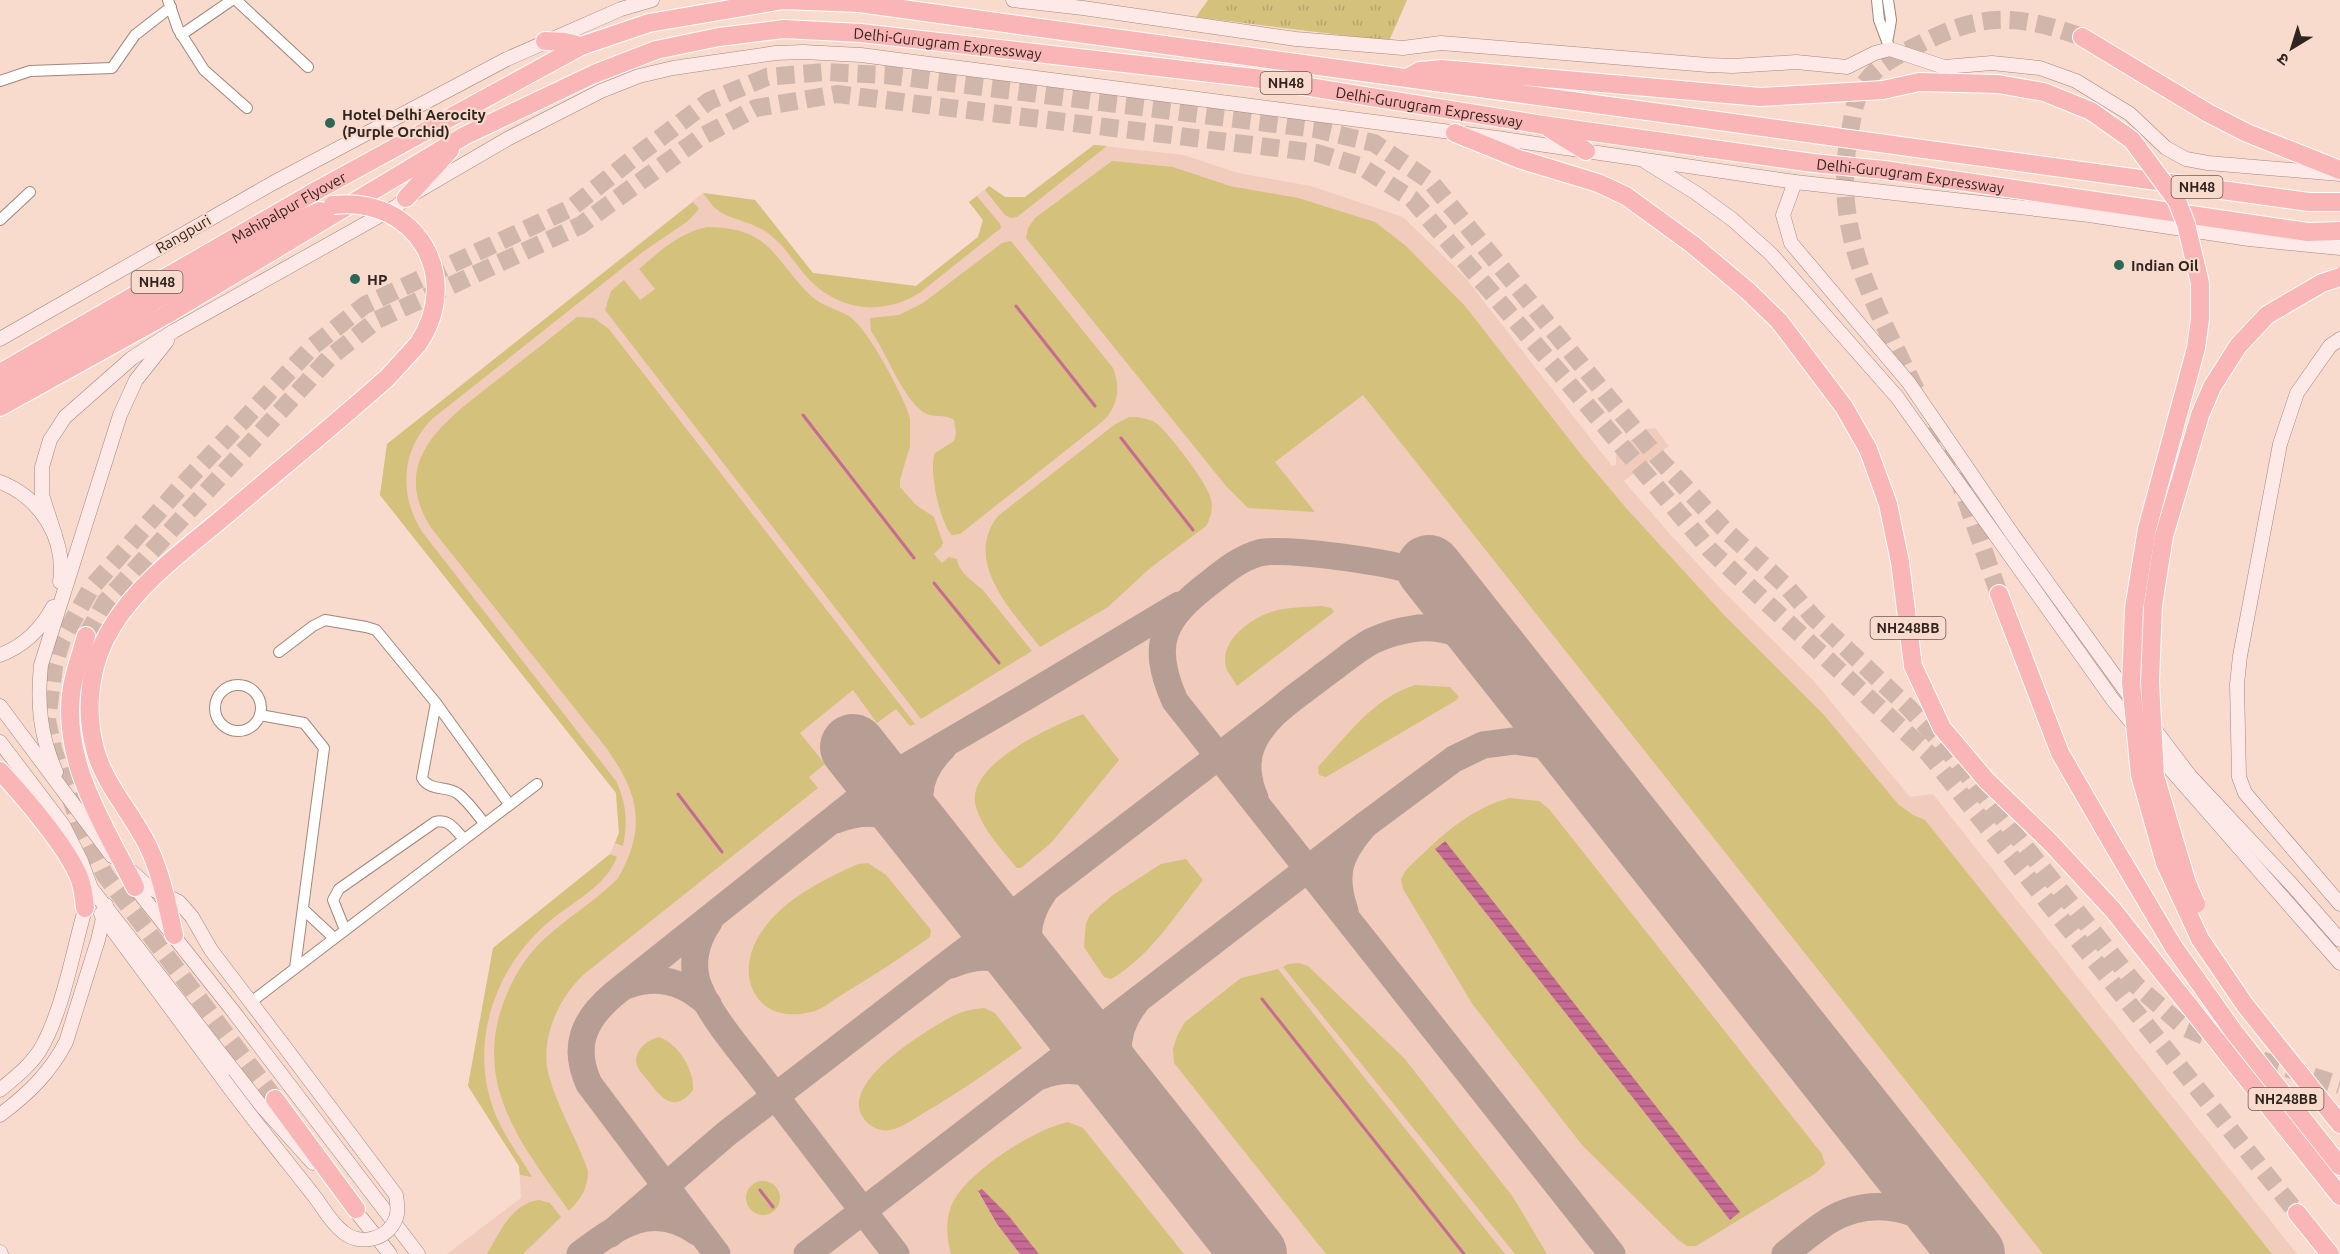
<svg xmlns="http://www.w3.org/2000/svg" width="2340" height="1254" font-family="Ubuntu,'Noto Sans Devanagari',sans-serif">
<defs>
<pattern id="park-tufts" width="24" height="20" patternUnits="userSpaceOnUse" patternTransform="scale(1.5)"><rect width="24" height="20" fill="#d3c17c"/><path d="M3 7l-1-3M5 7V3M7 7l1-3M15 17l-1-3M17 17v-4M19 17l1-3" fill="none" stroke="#b5a66b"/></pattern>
<pattern id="water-rules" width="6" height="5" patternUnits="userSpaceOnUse" patternTransform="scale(1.5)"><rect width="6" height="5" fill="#c86b94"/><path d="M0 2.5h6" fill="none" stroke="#a35878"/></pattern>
</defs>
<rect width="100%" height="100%" fill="#f9dbce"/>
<!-- built -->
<polygon fill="#f1ccbc" points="1094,145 1184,155 1238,173 1311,186 1403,217 1464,276 1612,466 1616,464 1616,451 1646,429 1655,428 1669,446 1624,481 1669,533 1723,591 1814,681 1910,797 1933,794 2297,1254 447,1254 521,1198 519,1166 468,1086 493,948 609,856 619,833 616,793 380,495 387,444 703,193 755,200 813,273 916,286 978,237 983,220 969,202 989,186 1005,197 1025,197"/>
<!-- grass -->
<g fill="#d3c17c" fill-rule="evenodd">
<polygon points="1094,145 1107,146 1017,217 1011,218 1005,215 985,190 989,186 1005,197 1025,197"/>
<polygon points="1112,161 1173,167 1230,186 1298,198 1375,222 1406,246 1465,306 1583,457 1627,509 1724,615 1824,715 1898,804 1913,815 1925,820 2272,1254 2043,1254 1363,395 1275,462 1315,512 1248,508 1226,486 1026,238 1028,228 1035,218"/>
<path d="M703,193L755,200L813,273L916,286L978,237L983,220L969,202L977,196L1000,224L1001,228L921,292C882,317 836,311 805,275C793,261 784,245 769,234C753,221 728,220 715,208C711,204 707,198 703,193Z"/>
<path d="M693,202L699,209L688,221L644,251L432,419C400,451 399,497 423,533L616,781C626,802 628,822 623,846L615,843L619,833L616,793L380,495L387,444Z"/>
<path d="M707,227C770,228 771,255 809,294C821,306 835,308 849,316C868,329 898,387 907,409L910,419V446L900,480V487L916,505L934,517L943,543L941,547L934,554L942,563L949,557L957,559C958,571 973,582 982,589L1032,651L921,719L605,310L611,291L624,280L640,300L655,289L639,269C660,251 679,233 707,227Z"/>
<path d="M1011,241L1113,368C1121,388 1118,406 1103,421L960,534L952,535C940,524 928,468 935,453L954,441L956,433L954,420C945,413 933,419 923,412C901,395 887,354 871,331L870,318L899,315L923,303L1002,243Z"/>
<path d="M577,317L594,318L609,329L915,724L910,726L896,709L877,723L853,690L800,733L825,764L809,777L818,788L583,975C558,999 539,1041 549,1076C558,1109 577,1139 588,1171C588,1188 581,1199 569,1211C524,1148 473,1086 503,1004C510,985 519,967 532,952C557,923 592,905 618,878C648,826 638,791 604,745L432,529C386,459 448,419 497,380C524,359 551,338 577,317Z"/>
<path d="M1129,417C1138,417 1148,418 1156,423C1168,432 1208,484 1211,499C1213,508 1211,518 1206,526L1149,569L1108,607L1040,647C1013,612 962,562 998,516L1114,425Z"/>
<path d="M1322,606L1331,608L1334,612L1237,686C1234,681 1230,675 1227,670C1217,643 1248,620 1271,612C1287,607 1305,607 1322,606Z"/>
<path d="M1415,685L1450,687L1459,697L1455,701L1326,777L1319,775L1318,767C1347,736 1373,698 1415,685Z"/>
<path d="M1083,714L1119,760L1051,843L1021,868H1017C1002,850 983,830 976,807C963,765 1053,726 1083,714Z"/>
<path d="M1510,798L1539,801L1549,809L1822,1154L1825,1164L1816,1173L1696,1246H1687L1677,1239L1582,1145L1473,1005L1403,889L1401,879L1406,870C1437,840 1467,809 1510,798ZM1444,841L1739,1211L1730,1220L1435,849Z"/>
<path d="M610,854L617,857C607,885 573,902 551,920C494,967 466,1047 497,1118C506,1139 521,1158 532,1177L520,1175L519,1166L468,1086L493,948Z"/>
<path d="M1186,859L1203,880C1176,914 1150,957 1111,979L1104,977L1084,947L1086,923L1090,915L1113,895L1161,864Z"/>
<path d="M868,863L886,875L931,930L930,937C902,957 873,976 843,994C833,1000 822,1010 811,1012C755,1026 732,974 762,931C785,898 823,880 858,864Z"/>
<polygon points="1299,963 1308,966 1404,1058 1513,1197 1547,1254 1515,1254 1283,967 1288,964"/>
<polygon points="1278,969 1505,1254 1326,1254 1174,1063 1173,1049 1177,1036 1185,1022 1241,978"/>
<path d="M984,1008L995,1013L1022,1048C989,1071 957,1094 922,1114C914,1119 904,1126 894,1129C885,1132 876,1130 869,1124C827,1089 928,1029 953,1016C963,1011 973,1009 984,1008Z"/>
<path d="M659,1037C678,1043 695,1071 693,1090C676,1112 663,1101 650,1083C646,1078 641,1073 638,1068C631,1053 646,1040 659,1037Z"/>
<path d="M1068,1122L1083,1128L1184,1254H1039L1008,1215L982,1189L978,1192L997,1224L1020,1254H951C946,1236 945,1217 954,1200C972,1169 1033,1130 1068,1122Z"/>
<circle cx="763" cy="1198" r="17"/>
<path d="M539,1200L550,1203L561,1217L523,1254H487C500,1232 511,1204 539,1200Z"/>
</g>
<!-- park -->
<polygon fill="url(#park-tufts)" points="1208,0 1407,0 1389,41 1196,17"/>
<!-- water -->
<g fill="url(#water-rules)">
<polygon points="1445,841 1740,1212 1730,1220 1435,849"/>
<polygon points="982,1189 1008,1215 1039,1254 1020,1254 997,1224 978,1191"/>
</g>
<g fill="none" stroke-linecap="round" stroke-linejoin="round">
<!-- stream -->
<g stroke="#c86b94" stroke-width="3">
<polyline points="1016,306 1095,406"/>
<polyline points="803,415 914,558"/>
<polyline points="1121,438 1193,530"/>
<polyline points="934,583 999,663"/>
<polyline points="678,794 722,852"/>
<polyline points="1262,999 1464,1254"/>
<polyline points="760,1190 773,1207"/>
</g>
<!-- taxiway -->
<g stroke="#b69e94" stroke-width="27">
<path d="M1450,595C1440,586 1429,578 1416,572C1391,562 1284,547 1259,553C1241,558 1226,570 1212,581C1163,618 1149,643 1175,701L1612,1254"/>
<path d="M1255,798C1248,782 1245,762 1252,745C1265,714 1299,695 1324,675C1340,664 1355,650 1372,641C1385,635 1398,631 1412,629C1442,624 1468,636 1494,650"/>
<path d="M836,820C874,805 898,816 927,840"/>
<path d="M933,849C915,812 912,778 943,748"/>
<path d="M1345,911C1332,873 1340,854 1365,825L1454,759L1483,745L1514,741L1542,745L1570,756L1589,769"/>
<path d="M709,922C696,940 690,965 699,987C712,1019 742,1052 763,1080C807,1138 852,1196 896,1254"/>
<path d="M951,965C989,948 1012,960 1042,985"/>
<path d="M1040,983C1024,951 1023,921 1044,892"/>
<path d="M628,985C658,974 685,982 708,1004"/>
<path d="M1041,1076C1075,1062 1103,1076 1129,1097"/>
<path d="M1128,1095C1115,1064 1112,1032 1135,1004"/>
<polyline points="610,1234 726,1134 1275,713"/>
<path d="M580,1254C618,1226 652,1200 697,1232"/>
<path d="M717,1254L589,1084C572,1047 583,1020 614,994L880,782L1024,698L1179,605"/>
<polyline points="807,1254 1365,825"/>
<path d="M1785,1254C1800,1242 1814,1230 1830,1220C1875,1194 1920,1209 1959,1238"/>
</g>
<!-- runway -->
<g stroke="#b69e94" stroke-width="66">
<polyline points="1429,568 1972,1254"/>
<polyline points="853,747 1254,1254"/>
</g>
<!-- highway-tunnel -->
<g stroke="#d1b6ab" stroke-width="18" stroke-dasharray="18 9" stroke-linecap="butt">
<path d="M1916,390C1874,303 1830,231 1850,131C1853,115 1855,96 1865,83C1878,64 1900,54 1920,44C1982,12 2018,14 2082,37"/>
<polyline points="1934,425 1954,466 1999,594"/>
<polyline points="86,636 106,601 329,358 377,320 581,225 701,137 756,108 837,94 1317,153 1360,166 1412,199 1710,550 1928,753 2297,1213"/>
<polyline points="275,1099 105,875 81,827 53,749 47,720 54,666 62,640 91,588 177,491 313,346 365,305 571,208 631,160 709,101 767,77 824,72 886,75 1315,129 1374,143 1430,181 1658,458 1723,528 1786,586 1814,618 1908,707 1941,742 2136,985 2185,1028 2264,1061 2340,1085"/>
</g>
<defs>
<g id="street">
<polyline points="168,0 178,29 204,70 247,108"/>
<polyline points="236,0 308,67"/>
<polyline points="1877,0 1879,20 1890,49"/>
<polyline points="181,35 232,0"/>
<polyline points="1888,38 1891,20 1888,0"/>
<polyline points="0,81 30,71 112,68 135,35 171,7"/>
<polyline points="0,220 30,192"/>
<polyline points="279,652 313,626 325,620 366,627 376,630 436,703 509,804"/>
<circle cx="238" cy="708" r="23"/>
<path d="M436,703L422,778C429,791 446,786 457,793C467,800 476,813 484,823"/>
<polyline points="260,715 304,723 324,748 295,968"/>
<polyline points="304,910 334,938"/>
<path d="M345,930L333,900L339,889L435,822C449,818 455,830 464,839"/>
<polyline points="251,1002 537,784"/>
</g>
<g id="secondary">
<polyline points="1013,0 1083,8 1296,39 1403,48 1441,43 1708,65 1733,66 1796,62 1847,67 1875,53 1890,49 1944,67 1992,63 2040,68 2076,81 2130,114 2166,148 2186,159 2208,163 2340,174"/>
<polyline points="1646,162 1696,193 1733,220 1771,254 1897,397 2113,700 2136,728"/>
<polyline points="1795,182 1783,215 1791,243 1909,383 2013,535 2133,701"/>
<polyline points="0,339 273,183 507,59 621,9 652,0"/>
<polyline points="2340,339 2330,346 2297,393 2280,444 2240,656 2237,684 2239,777 2245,793 2340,904"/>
<path d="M0,482C41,498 66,538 60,582"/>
<polyline points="55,535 42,495 42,467 50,440 65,417 132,358 174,331 397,206 406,198 509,138 601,91 639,76 673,68 776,53 803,52 861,55 1497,138 1795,182 2089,215 2249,239 2340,248"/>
<path d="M0,655C24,646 41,629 53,607"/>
<polyline points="0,706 112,856"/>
<polyline points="2152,726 2190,776 2293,886 2340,940"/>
<polyline points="0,742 63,825 81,861 91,888 259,1103 313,1163"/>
<polyline points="2152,748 2340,963"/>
<path d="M56,772C40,736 37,703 41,665L120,415L136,380L167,341"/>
<polyline points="131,871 150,888 179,902 192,917 211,950 281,1042"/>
<polyline points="130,881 233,1011 418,1254"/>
<polyline points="101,914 223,1079"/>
<path d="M0,1090C14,1078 30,1066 40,1050C64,1010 74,944 88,899"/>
<path d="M0,1115C28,1094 50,1073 66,1042L98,940L106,905"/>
<polyline points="350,1204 390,1254"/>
<polyline points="0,1252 1,1254"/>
</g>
<g id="highway">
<polyline points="2082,37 2208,113 2247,133 2340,170"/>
<polyline points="545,41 564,42 581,46"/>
<polyline points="1409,77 1420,71 1442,69 1624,85"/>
<polyline points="1549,128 1586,151"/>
<polyline points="1455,133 1519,159 1598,183 1626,196 1692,244 1748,291 1779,321 1844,407 1868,449 1888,504 1900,562 1913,666 1942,728 1986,780 2051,843 2113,910 2340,1196"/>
<polyline points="406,198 450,150"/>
<path id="s1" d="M0,373L314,192L581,46L649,23L783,0L859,3L2309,202H2340"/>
<polyline points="0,391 273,232 320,211"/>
<path id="s2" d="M0,407L166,315L464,136L594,74L656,50L719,37L784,29L861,33L1254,78L1543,125L1813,163L1884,170L2308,232L2340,231"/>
<polyline points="1999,594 2060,753 2112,843 2173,946 2234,1032 2340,1166"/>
<path d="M86,636C81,655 73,675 71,694C63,765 105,826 135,887"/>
<path d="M0,771C23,796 69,849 80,880C83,889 84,899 85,908"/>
<path d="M174,935C167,904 161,872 147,844C131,812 104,784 95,749C84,708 90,662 112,627C139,582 186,549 225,516C279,470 334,425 387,378L418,344"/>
<polyline points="2245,1005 2340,1124"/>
<polyline points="275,1099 356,1209"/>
<polyline points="2297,1213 2330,1254"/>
</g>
</defs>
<!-- street casing -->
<use href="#street" stroke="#a2877b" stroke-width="12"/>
<!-- secondary casing -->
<use href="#secondary" stroke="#a2877b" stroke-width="15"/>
<!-- highway casing -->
<use href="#highway" stroke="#fff" stroke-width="20"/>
<!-- street -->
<use href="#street" stroke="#fff" stroke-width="10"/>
<!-- secondary -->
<use href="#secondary" stroke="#fee9e9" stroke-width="14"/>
<!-- highway -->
<use href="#highway" stroke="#fab6b6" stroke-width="18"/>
<defs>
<path id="secondary-bridge" d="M223,1079C251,1117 281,1154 311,1192C322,1205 329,1221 343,1232C360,1246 388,1240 396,1218C399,1210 397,1203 396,1195L281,1042"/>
<g id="highway-bridge">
<polyline points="1624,85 1760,97 1883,90 1919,82 1998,84 2044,92 2091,111 2132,140 2177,201 2186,224 2200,283 2200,319 2196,348 2147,529 2134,608 2131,683 2140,775 2165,863 2200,939 2245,1005"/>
<path d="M333,205C415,195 464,276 418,344"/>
<polyline points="2196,904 2187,883 2155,776 2150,682 2153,605 2164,536 2200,415 2212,387 2238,346 2267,315 2322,283 2340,277"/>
</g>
</defs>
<!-- secondary-bridge casing -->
<use href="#secondary-bridge" stroke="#a2877b" stroke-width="15" stroke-linecap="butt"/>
<!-- highway-bridge casing -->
<use href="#highway-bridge" stroke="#fff" stroke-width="20" stroke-linecap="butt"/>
<!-- secondary-bridge -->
<use href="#secondary-bridge" stroke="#fee9e9" stroke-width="14"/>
<!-- highway-bridge -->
<use href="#highway-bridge" stroke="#fab6b6" stroke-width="18"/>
</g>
<!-- markers -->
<g fill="#296956" stroke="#f9dbce" stroke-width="2">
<circle cx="330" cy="123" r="6"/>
<circle cx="2119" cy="265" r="6"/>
<circle cx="355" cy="279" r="6"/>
</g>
<g text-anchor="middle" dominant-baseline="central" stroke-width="4.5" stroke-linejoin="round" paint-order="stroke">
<!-- shield labels -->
<g fill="#f9dbce" stroke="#6c5b54" stroke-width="1.5">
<rect x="1260.5" y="72" width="51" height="22" rx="4.5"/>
<rect x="2171.5" y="176" width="51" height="22" rx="4.5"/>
<rect x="131.5" y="271" width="51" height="22" rx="4.5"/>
<rect x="1870.5" y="617" width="75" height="22" rx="4.5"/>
<rect x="2248.5" y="1088" width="75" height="22" rx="4.5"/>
</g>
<g font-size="14" font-weight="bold" fill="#2f241f">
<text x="1286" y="83">NH48</text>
<text x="2197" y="187">NH48</text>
<text x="157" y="282">NH48</text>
<text x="1908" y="628">NH248BB</text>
<text x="2286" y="1099">NH248BB</text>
</g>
<!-- street labels -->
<g font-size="15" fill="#2f241f" stroke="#f9dbce">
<text stroke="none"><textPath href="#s2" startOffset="1042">Delhi-Gurugram Expressway</textPath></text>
<text stroke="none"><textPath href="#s2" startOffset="1528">Delhi-Gurugram Expressway</textPath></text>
<text stroke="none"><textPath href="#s2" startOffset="2014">Delhi-Gurugram Expressway</textPath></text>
<text stroke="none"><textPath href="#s1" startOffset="333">Mahipalpur Flyover</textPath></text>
<text transform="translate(183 234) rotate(-30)">Rangpuri</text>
</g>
<!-- poi labels -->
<g font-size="15" font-weight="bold" fill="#2f241f" stroke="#f9dbce" text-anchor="start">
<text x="342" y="114">Hotel Delhi Aerocity<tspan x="342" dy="17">(Purple Orchid)</tspan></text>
<text x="2131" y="265">Indian Oil</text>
<text x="367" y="279">HP</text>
</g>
</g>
<!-- north arrow -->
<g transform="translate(2292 48) rotate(218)" stroke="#f9dbce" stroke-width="4.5" paint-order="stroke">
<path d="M0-4.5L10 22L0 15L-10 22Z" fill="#2f241f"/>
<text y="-9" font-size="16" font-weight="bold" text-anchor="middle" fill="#2f241f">उ</text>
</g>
</svg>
